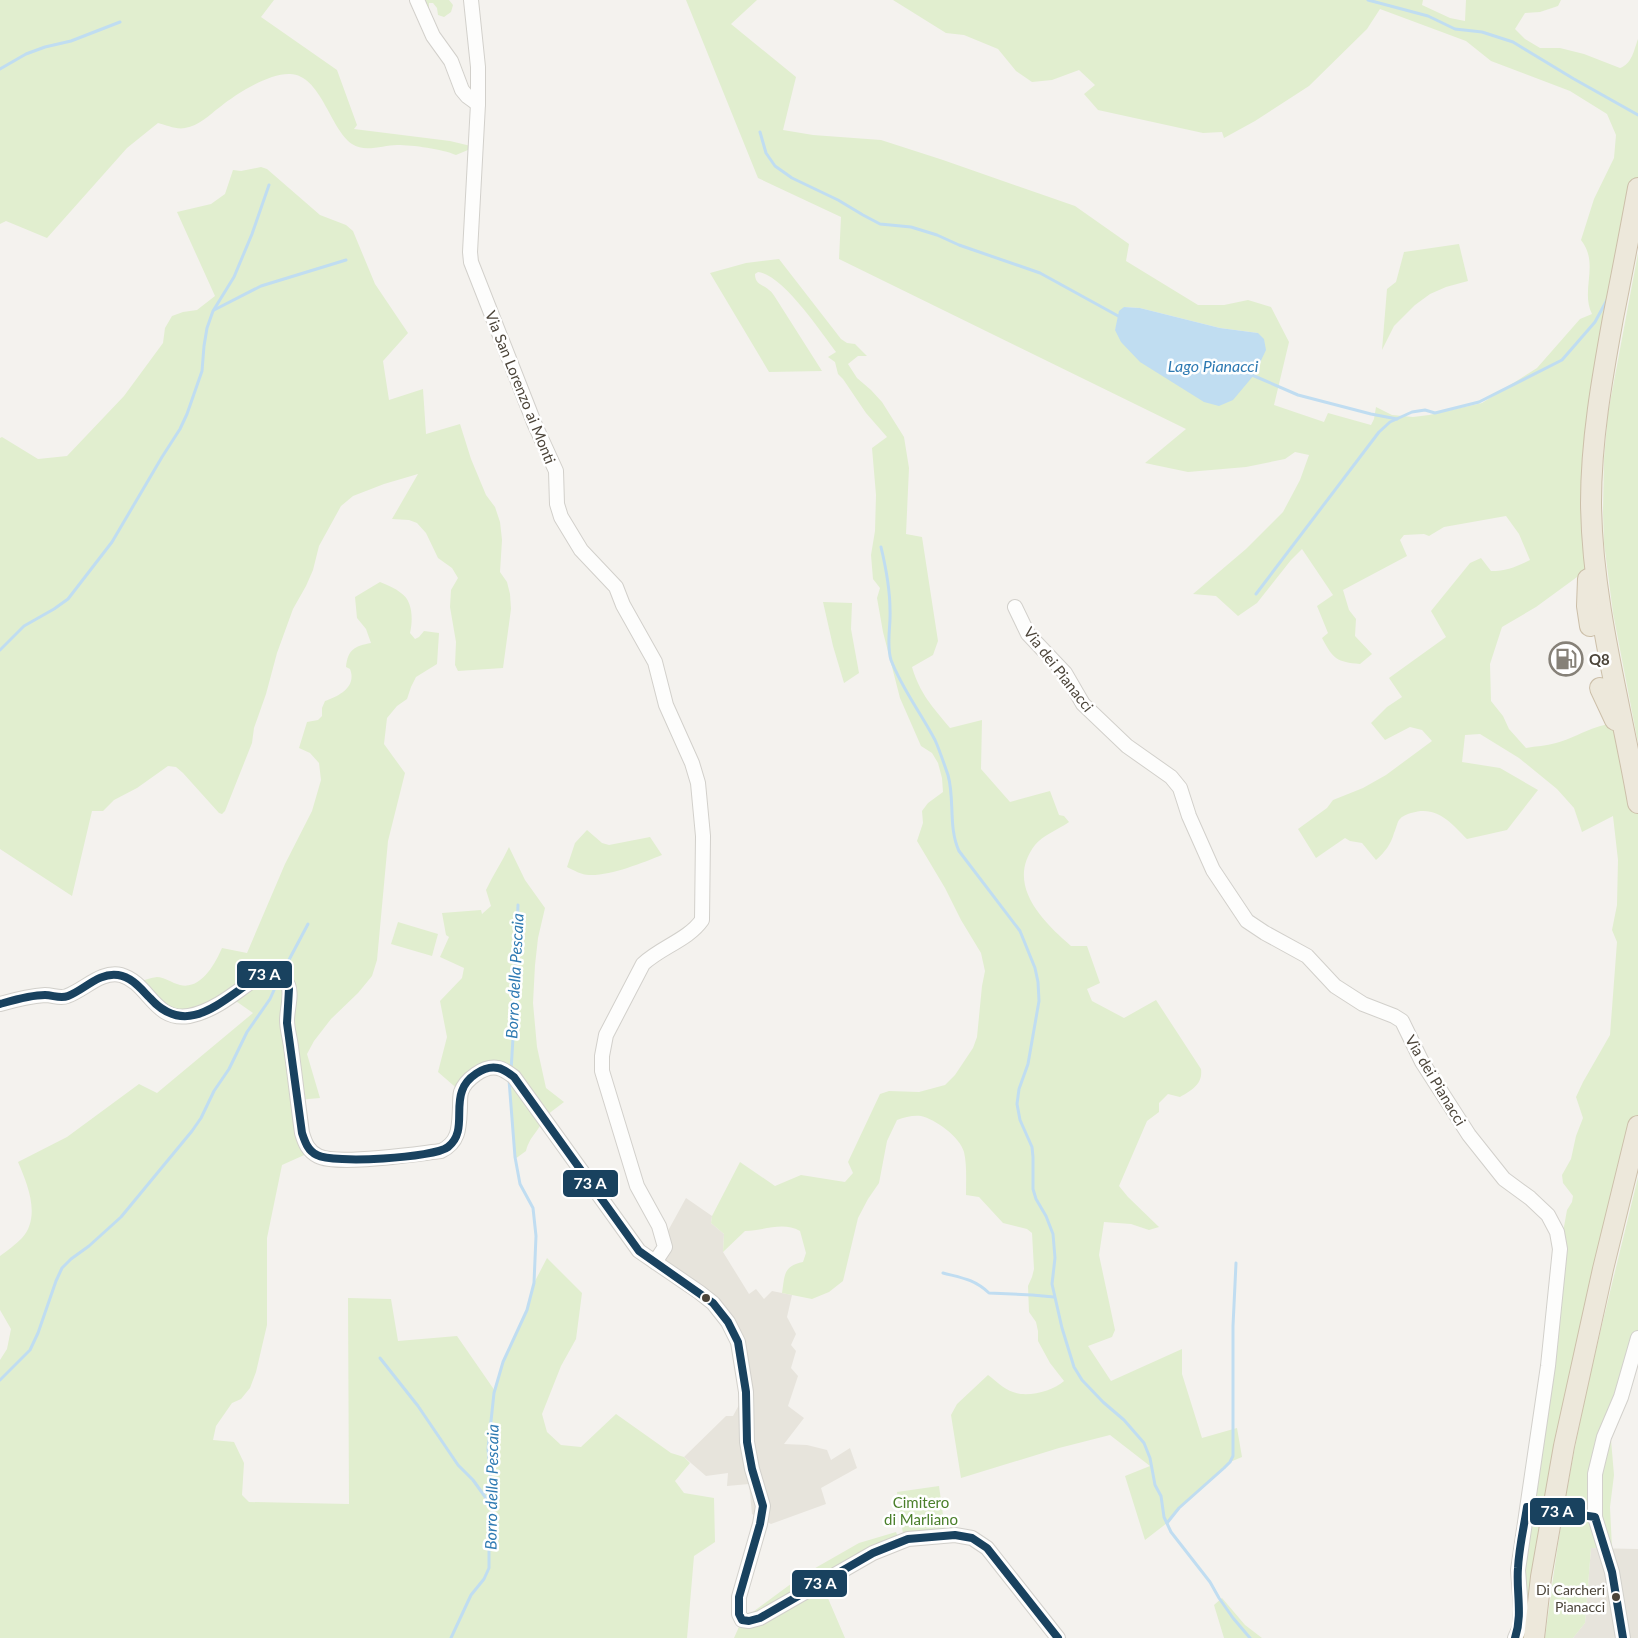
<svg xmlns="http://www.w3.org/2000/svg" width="1638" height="1638" font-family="Lato,sans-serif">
<rect width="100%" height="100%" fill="#f4f2ee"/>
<!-- residential -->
<g fill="#e7e4dc">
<polygon points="686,1198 712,1216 711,1223 724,1234 723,1252 749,1294 756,1289 764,1299 772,1291 792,1295 787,1317 796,1334 791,1345 796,1351 791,1368 798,1376 788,1406 804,1418 784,1444 807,1445 827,1450 831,1460 850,1448 857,1468 821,1488 826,1504 771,1524 752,1514 749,1484 727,1486 728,1473 706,1476 684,1457 726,1416 733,1416 746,1392 728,1322 649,1258 658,1249"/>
<polygon points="1591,1548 1638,1549 1638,1638 1573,1638 1585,1623"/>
</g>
<!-- green -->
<g fill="#e1eecf" fill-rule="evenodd">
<path d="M0,0H274L261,17L337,70L357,125L354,129L450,141L475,147L456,155C442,149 413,145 397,145C383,145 365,153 352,144C330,129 321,75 290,74C269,73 236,94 220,107C209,115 199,126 185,128C177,130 166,125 158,123L127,148L47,238L6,221L0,224Z"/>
<polygon points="417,0 449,0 453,5 451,12 444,17 438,15 437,8 433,3 429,3 429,9 435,25"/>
<path d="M686,0H757L731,24L796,77L783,130L813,135L881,140L943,160L1075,206L1129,244L1126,261L1198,305H1224L1248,300L1271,307L1289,342L1274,405L1324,422L1328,413L1371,425L1374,419L1376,407L1392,415L1413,417L1429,415L1482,403L1537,368L1580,319L1592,314C1580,290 1600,264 1581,240L1594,199L1614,158L1616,135L1607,114L1570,91L1491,61L1466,41L1380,9L1367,29L1309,86L1255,121L1224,138L1222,132L1203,133L1098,110L1084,94L1095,85L1079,70L1052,80L1032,82L1016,71L998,49L964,35L946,33L893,0H1423L1422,5L1450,18L1465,21L1466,0H1561L1558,6L1540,12L1525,13L1515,29L1525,39L1540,48H1560L1584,54L1620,68C1632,64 1634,50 1638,39V188L1605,364L1588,569L1536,607L1502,627L1490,664L1491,701L1503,716L1509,729L1526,748C1536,746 1546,746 1556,743C1576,738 1595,723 1617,724L1638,803V1126L1534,1638H1515L1518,1570L1560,1249L1567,1210L1572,1202L1573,1196L1563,1183L1562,1175L1571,1159L1576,1136L1583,1118L1576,1097L1583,1082L1610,1035L1617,942L1612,930L1617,905L1618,860L1613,816L1582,832L1574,808L1557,789L1519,758L1480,734L1465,735L1462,762L1500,768L1538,790L1507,830L1467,839C1450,822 1437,805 1411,813C1407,814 1402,816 1399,820C1397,823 1396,829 1394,833C1391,844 1385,852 1376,860L1362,843L1350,841L1345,838L1316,858L1298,829L1327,808L1333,800L1363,788L1386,775L1432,741L1422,730L1410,727L1385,740L1371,723L1387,707L1402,697L1389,678L1446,637L1431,611L1470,563L1481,558L1491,571C1506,571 1516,567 1530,560L1519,534L1506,516L1444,527L1429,536L1424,534L1404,535L1400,540L1407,556L1343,590L1349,610L1356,619L1355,636L1372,654L1360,664C1337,662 1333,659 1322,638L1328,633L1317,606L1333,595L1302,549L1291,560L1257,603L1238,616L1216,596L1193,594L1246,549L1283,512L1300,480L1309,455L1295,452L1285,459L1246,467L1188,472L1145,463L1186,429L839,259L841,217L758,178ZM1124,307L1140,308L1220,328L1258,333L1115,330Z"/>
<polygon points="261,167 267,169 320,215 346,225 353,231 375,284 408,333 383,361 389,400 423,389 426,434 460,424 471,459 486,495 495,507 500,522 502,540 500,572 507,582 510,594 511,609 503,668 458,671 455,665 456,642 450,607 451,590 458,578 452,568 438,558 426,533 417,523 409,520 392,519 418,474 384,484 353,496 341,506 319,546 313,570 306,586 293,609 277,653 266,694 254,728 252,743 225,811 222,814 219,813 183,773 176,767 168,766 137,788 114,800 103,811 92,811 72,896 0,849 0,438 2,437 38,459 67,456 124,396 163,343 165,328 172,316 183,312 197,310 215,296 177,212 211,204 225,194 233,170 241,171"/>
<polygon points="1459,244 1468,281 1446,287 1430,294 1415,305 1394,326 1382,350 1387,289 1396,282 1404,252"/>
<polygon points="1638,253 1638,743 1613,613 1604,543 1603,512 1604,459 1608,413"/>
<path d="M779,259L841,339L847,343L855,344L867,356H858L848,364L857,378L871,390L882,402L904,437L909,468L906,534L922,537L938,641L933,655L912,667C920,694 932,706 950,728L982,720L981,769L1010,802L1050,791L1059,815L1064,816L1069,822C1059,829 1042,836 1035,845C1005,884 1042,921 1071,946H1087L1100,983L1087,989L1092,1001L1124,1018L1156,1000L1201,1069C1203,1084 1192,1090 1180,1097L1168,1094L1159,1103V1112L1147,1121L1119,1186L1128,1197L1159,1227L1149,1230L1131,1224L1104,1222L1099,1255L1115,1330L1112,1337L1088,1346L1111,1381L1182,1349V1374L1202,1438L1237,1428L1242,1457L1230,1462L1179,1508L1167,1523L1145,1540L1125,1476L1150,1466L1110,1435L1059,1448L961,1478L951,1415L957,1404L988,1375C996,1381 1004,1389 1013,1392C1027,1398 1053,1391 1064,1381L1050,1363L1038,1341V1331L1036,1322L1029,1312L1028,1286L1032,1277L1034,1269L1032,1233L1027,1229L1003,1223L979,1197L966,1195C966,1181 967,1165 964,1152C960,1137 935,1119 921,1116C913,1115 905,1117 897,1120L887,1141L879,1183L868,1199L858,1218L843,1281L829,1292L812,1299L782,1293C785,1275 783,1266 803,1262L806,1253L800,1231C782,1221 764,1231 745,1231L723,1252L724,1234L711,1223L712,1216L740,1162L775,1186L801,1175L845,1182L853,1173L848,1162L880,1094L889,1091L919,1092L945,1085L955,1075L973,1048L977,1037L982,986L985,971L981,953L961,920L945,888L917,841L923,823L922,811L928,803L943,792L942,778L938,763L932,753L921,746L900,698L883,632L877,598L880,588L873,579L871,555L875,531L876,495L872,448L887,437L866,413L843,379L838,374L835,362L828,357L836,352C821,332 782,274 758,272L755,274C755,285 763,284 769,290C772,292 773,294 775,297L822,371L769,372L710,273L746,263Z"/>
<path d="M380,582C387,585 395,588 401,593C413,601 413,620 410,633L415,639L419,637L424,631L439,633L437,664L416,677L411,687L407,699L397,706L387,718L384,744L405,773L388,841L377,960L372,976L358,993L331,1019L314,1041L307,1054L320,1098L298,1100L311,1152L282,1165L267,1238V1325L256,1372L250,1388L241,1399L232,1403L216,1426L213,1440L234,1442L244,1463L242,1495L249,1502L349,1504L348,1298L391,1299L398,1341L457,1336L495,1391L503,1362L527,1310L534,1283L547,1258L582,1293L576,1339L561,1366L542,1414L547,1432L561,1445L581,1447L616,1414L671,1453L684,1457L690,1463L675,1481L684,1493L714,1498L715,1542L694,1556L687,1638H0V1360L7,1349L11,1329L0,1310V1256C7,1251 16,1244 22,1238C41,1217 28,1185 18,1162L67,1137L139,1084L157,1093L253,1013L230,997L175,1016L134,983C141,981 150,978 157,977C164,977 172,983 180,985C201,990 215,964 222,948L247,953L285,864L312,811L321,780L319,763L310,753L299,748L307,722L318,720L322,716V708L325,701C339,696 357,687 350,669L346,667C348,649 355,646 371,643L366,629L357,618L355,597Z"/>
<polygon points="823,602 852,603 851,629 859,673 844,683 833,646"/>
<path d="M587,830L602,843L609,845L650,837L662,855C642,863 610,876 589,875C582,875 573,870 567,867L575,843Z"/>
<path d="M509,847L525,880L545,908L538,938L535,965L533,1003L537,1047L546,1088L564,1102L543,1118C540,1131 530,1135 526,1151L515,1159L509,1083L510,1074L498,1068L461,1092L438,1072L447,1037L440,1001L462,978L464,968L440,957L449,937L446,935L442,913L481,910L482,914L491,906L486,890C493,875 502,862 509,847Z"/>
<polygon points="398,922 438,934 432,956 391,944"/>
<path d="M1638,1177V1338L1604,1438L1611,1440L1614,1475L1610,1507L1612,1548H1591L1585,1623L1573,1638H1545C1552,1585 1559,1532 1569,1480C1587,1378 1614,1278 1638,1177Z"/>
<polygon points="939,1486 945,1529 903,1534 897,1492"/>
<polygon points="896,1532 900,1542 821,1582 845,1638 734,1638 742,1620 803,1575 859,1543"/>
<polygon points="1222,1598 1245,1625 1262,1638 1224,1638 1214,1605"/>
</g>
<!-- water -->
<polygon fill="#c0ddf1" points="1124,307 1140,308 1220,328 1258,333 1264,339 1266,350 1254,375 1233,400 1219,406 1204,402 1140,362 1121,342 1115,330 1119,311"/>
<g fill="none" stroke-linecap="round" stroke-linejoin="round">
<!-- stream -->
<g stroke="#c0ddf1" stroke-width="3">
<polyline points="1368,0 1428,16 1455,29 1482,32 1513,42 1574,79 1638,115"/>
<polyline points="0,69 26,54 45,47 71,41 120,22"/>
<polyline points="760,132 766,153 775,166 792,178 838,200 863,215 880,224 911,227 937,235 959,245 1040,273 1120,317"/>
<polyline points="214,310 261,286 346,260"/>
<polyline points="1252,375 1298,395 1371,414 1397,419"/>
<path d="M881,547C886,568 890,588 890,610C891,626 886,644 891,660C902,689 921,713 935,740C940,751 944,764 948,775C955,800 948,827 959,851L1020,931L1035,968L1038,982L1039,1001L1028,1064L1019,1089L1017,1104L1020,1120L1032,1147L1033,1157V1189L1036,1199L1046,1216L1053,1234L1055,1258L1052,1284L1062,1328L1074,1367L1082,1380L1103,1402L1124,1420L1144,1443L1150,1458L1155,1485L1161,1496L1164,1517L1171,1532L1210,1582L1219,1598L1233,1618L1250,1638"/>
<polyline points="1256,594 1379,432 1390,422 1412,412 1425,410 1435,413 1479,402 1562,360 1595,322 1608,298"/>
<polyline points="0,650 24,626 54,609 68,599 112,542 162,457 180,429 187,414 202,371 204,346 207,328 213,311 234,277 252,234 269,185"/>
<polyline points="282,973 308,924"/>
<polyline points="511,1071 515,1005 516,955 518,905"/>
<path d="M943,1273C962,1278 974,1279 989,1293L1032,1295L1054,1297"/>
<polyline points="380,1358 418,1406 458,1465 473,1480 491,1505"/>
<polyline points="0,1380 30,1350 38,1333 56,1281 62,1268 71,1259 89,1246 121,1217 192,1131 201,1118 214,1091 229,1069 247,1032 270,999 279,979"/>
<polyline points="1167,1523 1179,1508 1224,1468 1230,1462 1233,1456 1233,1326 1236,1263"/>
<polyline points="451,1638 471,1595 484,1579 489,1568 489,1529 493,1506 488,1449 494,1393 503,1362 527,1310 534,1283 536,1236 533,1208 520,1184 515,1157 509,1080"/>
</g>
<defs>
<g id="minor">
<polyline points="417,0 433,36 451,61 462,90 467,96 478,104"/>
<path d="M471,0L478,67V104L470,252L471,262L535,425L556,471L557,504L561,517L581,550L616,587L623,605L655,662L666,705L692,763L698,783L703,836L702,920C688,940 661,947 643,964L606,1035L602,1056V1071L637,1186L659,1226L665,1247L655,1262"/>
<polyline points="1015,607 1028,634 1065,673 1083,704 1127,746 1171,777 1180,788 1189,816 1213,870 1247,921 1265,933 1307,956 1335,986 1363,1004 1394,1016 1402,1021 1422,1062 1469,1135 1504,1179 1530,1198 1548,1215 1557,1232 1560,1249 1548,1366 1518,1570 1521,1609 1520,1627 1515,1638"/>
<path d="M0,1004C14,1000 30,996 45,995C53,995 60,999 67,996C84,990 102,970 121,975C149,983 154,1022 189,1016C210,1012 229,998 245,986C251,982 258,976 264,974C272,972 280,974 285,980C294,990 287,1008 287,1020C287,1029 290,1038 291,1047C295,1076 298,1104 302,1133C305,1143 308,1151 318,1156C337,1166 415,1154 441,1151C460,1142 459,1126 460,1107C460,1103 460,1096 461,1092C465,1080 484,1065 498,1068C504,1069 510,1074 514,1077L639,1251L699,1292L713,1303L728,1322L738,1342L746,1392L747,1442L752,1469L763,1506L760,1524L739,1597V1614L742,1620L749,1621L760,1618L873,1553L908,1539L955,1535L972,1538L987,1548L1058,1638"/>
<polyline points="1623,1638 1612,1572 1595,1517 1595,1474 1604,1437 1621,1397 1638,1338"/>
</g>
<g id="highway">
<path d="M1638,188C1630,231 1622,274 1613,318C1602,379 1591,440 1591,503C1592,604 1621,704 1638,803"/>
<polyline points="1588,579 1587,606 1590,626"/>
<polyline points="1600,688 1615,720"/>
<polyline points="1534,1638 1541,1577 1564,1446 1603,1269 1638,1126"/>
</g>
</defs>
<!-- minor casing -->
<use href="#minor" stroke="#d2d0cb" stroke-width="16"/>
<!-- highway casing -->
<use href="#highway" stroke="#ccbfa9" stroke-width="22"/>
<!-- minor -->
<use href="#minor" stroke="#fdfdfc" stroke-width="14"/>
<!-- highway -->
<use href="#highway" stroke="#ede8db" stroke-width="20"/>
<defs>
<polyline id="minor-bridge" points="1533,1508 1580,1515"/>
</defs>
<!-- minor-bridge casing -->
<use href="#minor-bridge" stroke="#d2d0cb" stroke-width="16" stroke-linecap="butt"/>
<!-- minor-bridge -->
<use href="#minor-bridge" stroke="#fdfdfc" stroke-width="14"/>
<defs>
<g id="bus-1">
<path d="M0,1004C14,1000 30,995 45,995C53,995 60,999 68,996C84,990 99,972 118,975C132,977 141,989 150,998C189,1042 226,995 262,975L270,973L278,975L285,980L289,989L287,1023L302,1133C305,1142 308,1151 317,1155C333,1164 434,1158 448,1147C466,1133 455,1109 462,1091C466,1078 484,1065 498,1068C504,1069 509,1073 514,1077L639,1251L713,1303L728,1322L738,1342L746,1392L747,1442L752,1469L763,1506L760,1524L739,1597V1614L742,1620L749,1621L760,1618L873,1553L908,1539L955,1535L972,1538L987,1548L1058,1638"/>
<path d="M1515,1638C1523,1614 1516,1592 1518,1568C1519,1547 1524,1527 1527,1507L1595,1517L1612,1572L1623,1638"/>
</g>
</defs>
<!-- bus-1 casing -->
<use href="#bus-1" stroke="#fff" stroke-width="12"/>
<!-- bus-1 -->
<use href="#bus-1" stroke="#19425f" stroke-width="8"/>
</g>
<!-- icons -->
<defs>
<symbol id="fuel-ring" viewBox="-11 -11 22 22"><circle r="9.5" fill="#fff" stroke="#868178" stroke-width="1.5"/><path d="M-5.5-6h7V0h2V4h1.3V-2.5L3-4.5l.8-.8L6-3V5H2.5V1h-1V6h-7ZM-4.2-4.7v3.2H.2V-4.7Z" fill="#868178"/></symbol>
</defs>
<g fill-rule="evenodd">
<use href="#fuel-ring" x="1547" y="640" width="38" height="38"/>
</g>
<!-- markers -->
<g fill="#4b4439" stroke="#fff" stroke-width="2">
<circle cx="706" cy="1298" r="5"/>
<circle cx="1616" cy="1597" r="5"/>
</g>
<g text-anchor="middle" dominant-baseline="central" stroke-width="5" stroke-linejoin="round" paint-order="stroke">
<!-- bus labels -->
<g font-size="14" fill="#4b4439" stroke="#fff" text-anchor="end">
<text x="1605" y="1589">Di Carcheri<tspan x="1605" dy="17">Pianacci</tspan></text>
</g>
<!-- street labels -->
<g font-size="15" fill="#4b4439" stroke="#fff">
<text transform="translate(521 387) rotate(68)">Via San Lorenzo ai Monti</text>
<text transform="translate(1059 669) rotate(52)">Via dei Pianacci</text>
<text transform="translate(1436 1080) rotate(59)">Via dei Pianacci</text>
</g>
<!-- poi labels -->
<g font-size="15" font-weight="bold" fill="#4b4439" stroke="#fff" text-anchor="start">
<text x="1589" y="659">Q8</text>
</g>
<!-- park labels -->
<g font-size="15" fill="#4a7f2a" stroke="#fff">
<text x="921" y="1502">Cimitero<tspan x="921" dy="17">di Marliano</tspan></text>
</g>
<!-- water labels -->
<g font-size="16" font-style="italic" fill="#2e7ab2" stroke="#fff">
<text x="1213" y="365">Lago Pianacci</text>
<text transform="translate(514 976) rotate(-87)">Borro della Pescaia</text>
<text transform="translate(491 1487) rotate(-89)">Borro della Pescaia</text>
</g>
</g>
<g stroke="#fff" stroke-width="2">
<rect x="236" y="960" width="57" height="29" rx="6" fill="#19425f"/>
<rect x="562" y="1169" width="57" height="29" rx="6" fill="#19425f"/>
<rect x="1529" y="1497" width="57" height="29" rx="6" fill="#19425f"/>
<rect x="791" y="1569" width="57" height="29" rx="6" fill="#19425f"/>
</g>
<g font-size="16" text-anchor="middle" font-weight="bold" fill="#fff">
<text x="264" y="980">73 A</text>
<text x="590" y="1189">73 A</text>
<text x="1557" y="1517">73 A</text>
<text x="820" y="1589">73 A</text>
</g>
</svg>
